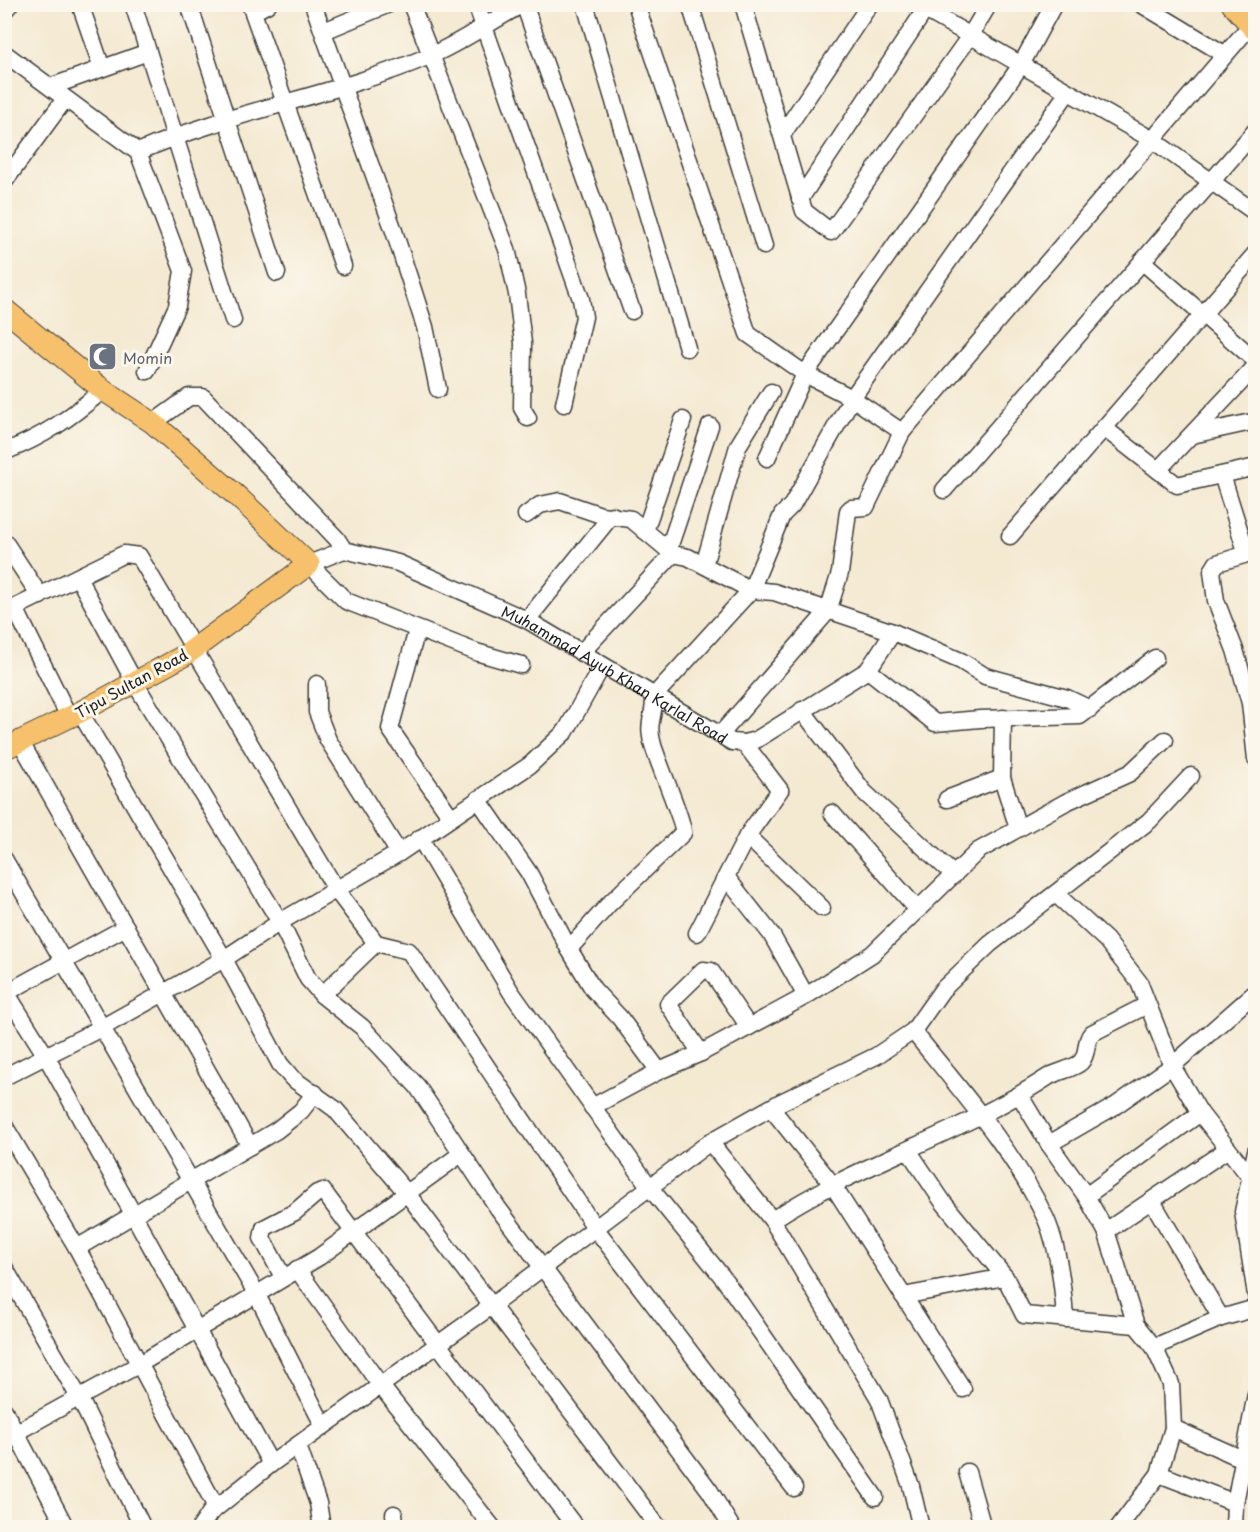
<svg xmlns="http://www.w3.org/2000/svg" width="1260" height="1532" font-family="'Playpen Sans',sans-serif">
<rect width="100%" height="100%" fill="#fbf7ec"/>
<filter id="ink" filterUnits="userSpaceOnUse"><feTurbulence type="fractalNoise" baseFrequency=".0167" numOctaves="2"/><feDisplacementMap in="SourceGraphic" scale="12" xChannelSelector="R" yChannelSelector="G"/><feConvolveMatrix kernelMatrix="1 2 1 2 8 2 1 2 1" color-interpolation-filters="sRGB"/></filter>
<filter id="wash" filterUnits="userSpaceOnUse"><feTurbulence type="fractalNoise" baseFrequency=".008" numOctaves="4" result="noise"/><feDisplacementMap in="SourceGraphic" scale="24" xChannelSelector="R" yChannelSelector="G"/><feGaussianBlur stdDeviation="1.35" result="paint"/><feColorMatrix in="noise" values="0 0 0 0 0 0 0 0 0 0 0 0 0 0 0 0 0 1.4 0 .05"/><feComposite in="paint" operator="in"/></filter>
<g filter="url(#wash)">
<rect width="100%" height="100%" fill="#f4e9d1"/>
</g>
<g filter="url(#ink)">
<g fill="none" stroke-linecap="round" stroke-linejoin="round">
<defs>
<g id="minor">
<polyline points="80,4 102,68"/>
<polyline points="133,4 233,320"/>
<polyline points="189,4 277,273"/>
<polyline points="250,4 343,266"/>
<polyline points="313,4 394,231 425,327 438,389"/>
<polyline points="411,4 507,249 517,294 523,343 522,408 528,418"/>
<polyline points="476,4 581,299 584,317 564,404"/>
<polyline points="524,4 632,311"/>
<polyline points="585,4 687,348"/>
<polyline points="636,4 748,334 805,374 852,398 902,432"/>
<polyline points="690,4 764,246"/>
<polyline points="743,4 804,211 831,232 970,36 989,4"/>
<polyline points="915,4 1151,139 1256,213"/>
<polyline points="1141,4 1224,54"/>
<polyline points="4,11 10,4"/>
<polyline points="253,12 268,4"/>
<polyline points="324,31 389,4"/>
<path d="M4,53L138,152C231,111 333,96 427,57C459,44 491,21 523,4"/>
<polyline points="50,87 148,52"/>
<polyline points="782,135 870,4"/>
<polyline points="138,152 183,271 177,306 147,371"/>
<polyline points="4,182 65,99"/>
<polyline points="800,199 929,4"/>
<polyline points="1142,261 1256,361"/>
<polyline points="153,423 189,397 203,397 337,539 344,550"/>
<polyline points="1104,428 1177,485 1256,467"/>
<polyline points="1192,435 1256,421"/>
<path d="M4,452C45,436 70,418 103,390"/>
<polyline points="767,458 805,374 1021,65 1054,4"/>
<polyline points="1158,470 1256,366"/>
<polyline points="1222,475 1245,548 1244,555 1217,563 1212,571 1216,601 1235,650 1250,703 1256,759"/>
<polyline points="944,490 1256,130"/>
<polyline points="526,515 540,505 560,501 601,515 631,519 673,554 688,557 751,590 774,592 893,632 961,661 985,676 1067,698 1090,709"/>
<polyline points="645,531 683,420"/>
<polyline points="1010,536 1256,253"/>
<polyline points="4,541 40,596"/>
<polyline points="668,551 710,426"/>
<polyline points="704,565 738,446 771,392"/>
<polyline points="78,577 135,683 280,922 308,979 322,995 362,1027 417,1086 498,1208 710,1491 732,1528"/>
<polyline points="15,608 69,717"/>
<polyline points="4,613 124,554 139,556 337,891 376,943 322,995"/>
<polyline points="527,620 612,515"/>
<polyline points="417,630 390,729 451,817"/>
<polyline points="581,653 673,554"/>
<path id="s1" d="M521,665L476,652L346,601L309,564L344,550L398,563L527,620L732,742L744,743L756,740L868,670L893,632"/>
<polyline points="868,670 935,723 980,719 1080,716 1155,658"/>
<polyline points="317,684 317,712 328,740 399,853"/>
<polyline points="802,710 864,792 954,875"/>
<polyline points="80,712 224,959 280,1064 292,1078 335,1109 406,1192 659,1528"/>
<polyline points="1003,718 1002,778 1018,828"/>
<polyline points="720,735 828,611 840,573 848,511 851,508 866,507 902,432 1256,19"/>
<polyline points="20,741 250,1146"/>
<polyline points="478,799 529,873 569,949 593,989 620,1018 659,1071"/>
<polyline points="947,799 1002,778"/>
<polyline points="832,813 918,910"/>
<polyline points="747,836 822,908"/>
<polyline points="420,838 511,992 651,1189 724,1279 875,1497"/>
<polyline points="4,859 256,1293 323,1425"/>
<polyline points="727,878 771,934 806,996"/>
<polyline points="1057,895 1106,940 1139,982 1172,1066 1200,1113 1250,1177"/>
<polyline points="697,933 747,836 780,790 744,743"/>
<polyline points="376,943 409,951 596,1229 794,1488"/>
<path d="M569,949L609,904L683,833C685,825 657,760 653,745C646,722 655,717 654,696L751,590L782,515L792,505L852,398L1068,92"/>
<polyline points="4,989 46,1056 271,1464"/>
<polyline points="4,994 126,927"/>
<path d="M913,1031C961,1091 1013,1149 1046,1219C1059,1249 1063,1286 1065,1319"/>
<polyline points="701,1053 668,1004 703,970 711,971 749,1027"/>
<polyline points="4,1077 103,1027 224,959 280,922 399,853 530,765 566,731 602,666"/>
<polyline points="1020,1096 1049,1144"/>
<polyline points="592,1107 659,1071 701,1053 806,996 872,954 978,851 1066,802 1130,773 1165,740"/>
<polyline points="771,1108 832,1184 963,1389"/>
<polyline points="4,1125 77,1248 216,1507"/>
<polyline points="710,1142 772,1220 879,1399 911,1486 921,1528"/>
<polyline points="908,1150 943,1202 1005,1277 1024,1315 1136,1325"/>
<polyline points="1256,1151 1243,1212 1256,1295"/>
<polyline points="1086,1196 1200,1113"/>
<polyline points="1152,1201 1221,1318"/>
<path d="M772,1220C859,1163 961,1134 1048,1077C1058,1071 1074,1069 1081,1062C1089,1053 1084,1041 1092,1033L1147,1005"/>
<polyline points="1106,1231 1228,1149"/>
<polyline points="77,1248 277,1130 301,1111 315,1093"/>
<polyline points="4,1267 80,1399 143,1528"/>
<polyline points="297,1269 381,1386 493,1528"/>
<polyline points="283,1277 262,1238 264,1228 295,1212 317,1193 323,1191 576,1528"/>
<polyline points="903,1296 1005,1277"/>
<polyline points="1154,1347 1221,1318 1256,1308"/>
<polyline points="4,1410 66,1528"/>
<polyline points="1173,1428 1256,1465"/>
<polyline points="4,1439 138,1365 319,1257 461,1154"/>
<polyline points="298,1446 318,1503 322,1528"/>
<polyline points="967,1472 983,1528"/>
<polyline points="1159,1474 1235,1503"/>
<polyline points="394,1514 396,1528"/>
<polyline points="200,1528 210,1513 271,1464 490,1307 710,1142 779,1103 876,1056 913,1031 942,990 990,944 1149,821 1191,776"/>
<polyline points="1118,1528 1159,1474 1173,1428 1171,1384 1154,1347 1136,1325 1106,1231 1086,1196 1049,1144 1115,1106 1172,1066 1256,992"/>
<polyline points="1234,1528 1235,1503 1256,1394"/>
</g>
<g id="major">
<polyline points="1232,4 1256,31"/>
<polyline points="4,309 103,390 153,423 239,498 309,564 187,654 80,712 4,749"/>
</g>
</defs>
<!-- minor casing -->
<use href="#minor" stroke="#3c3b37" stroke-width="19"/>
<!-- major casing -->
<use href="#major" stroke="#3c3b37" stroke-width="23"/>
<!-- minor -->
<use href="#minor" stroke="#fff" stroke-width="16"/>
<!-- major -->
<use href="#major" stroke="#f7c06c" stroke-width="21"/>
</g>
</g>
<!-- icons -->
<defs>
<symbol id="mosque-square" viewBox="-11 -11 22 22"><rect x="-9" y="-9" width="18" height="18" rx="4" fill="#6b7280" stroke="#fbf7ec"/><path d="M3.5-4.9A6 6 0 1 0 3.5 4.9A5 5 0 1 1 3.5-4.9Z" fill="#fff"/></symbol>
</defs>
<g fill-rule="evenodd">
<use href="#mosque-square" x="86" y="340" width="33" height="33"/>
</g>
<g text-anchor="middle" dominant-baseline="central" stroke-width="6" stroke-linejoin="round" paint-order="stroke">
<!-- worship labels -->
<g font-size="15" fill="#5b616d" stroke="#fbf7ec" text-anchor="start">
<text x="123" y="357">Momin</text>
</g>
<!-- street labels -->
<g font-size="15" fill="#1c1c1c" stroke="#fbf7ec">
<text stroke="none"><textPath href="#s1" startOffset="576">Muhammad Ayub Khan Karlal Road</textPath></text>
<text transform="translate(131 683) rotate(-29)">Tipu Sultan Road</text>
</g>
</g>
<!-- margin -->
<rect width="1260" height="1532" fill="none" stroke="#fbf7ec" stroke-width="24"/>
</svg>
